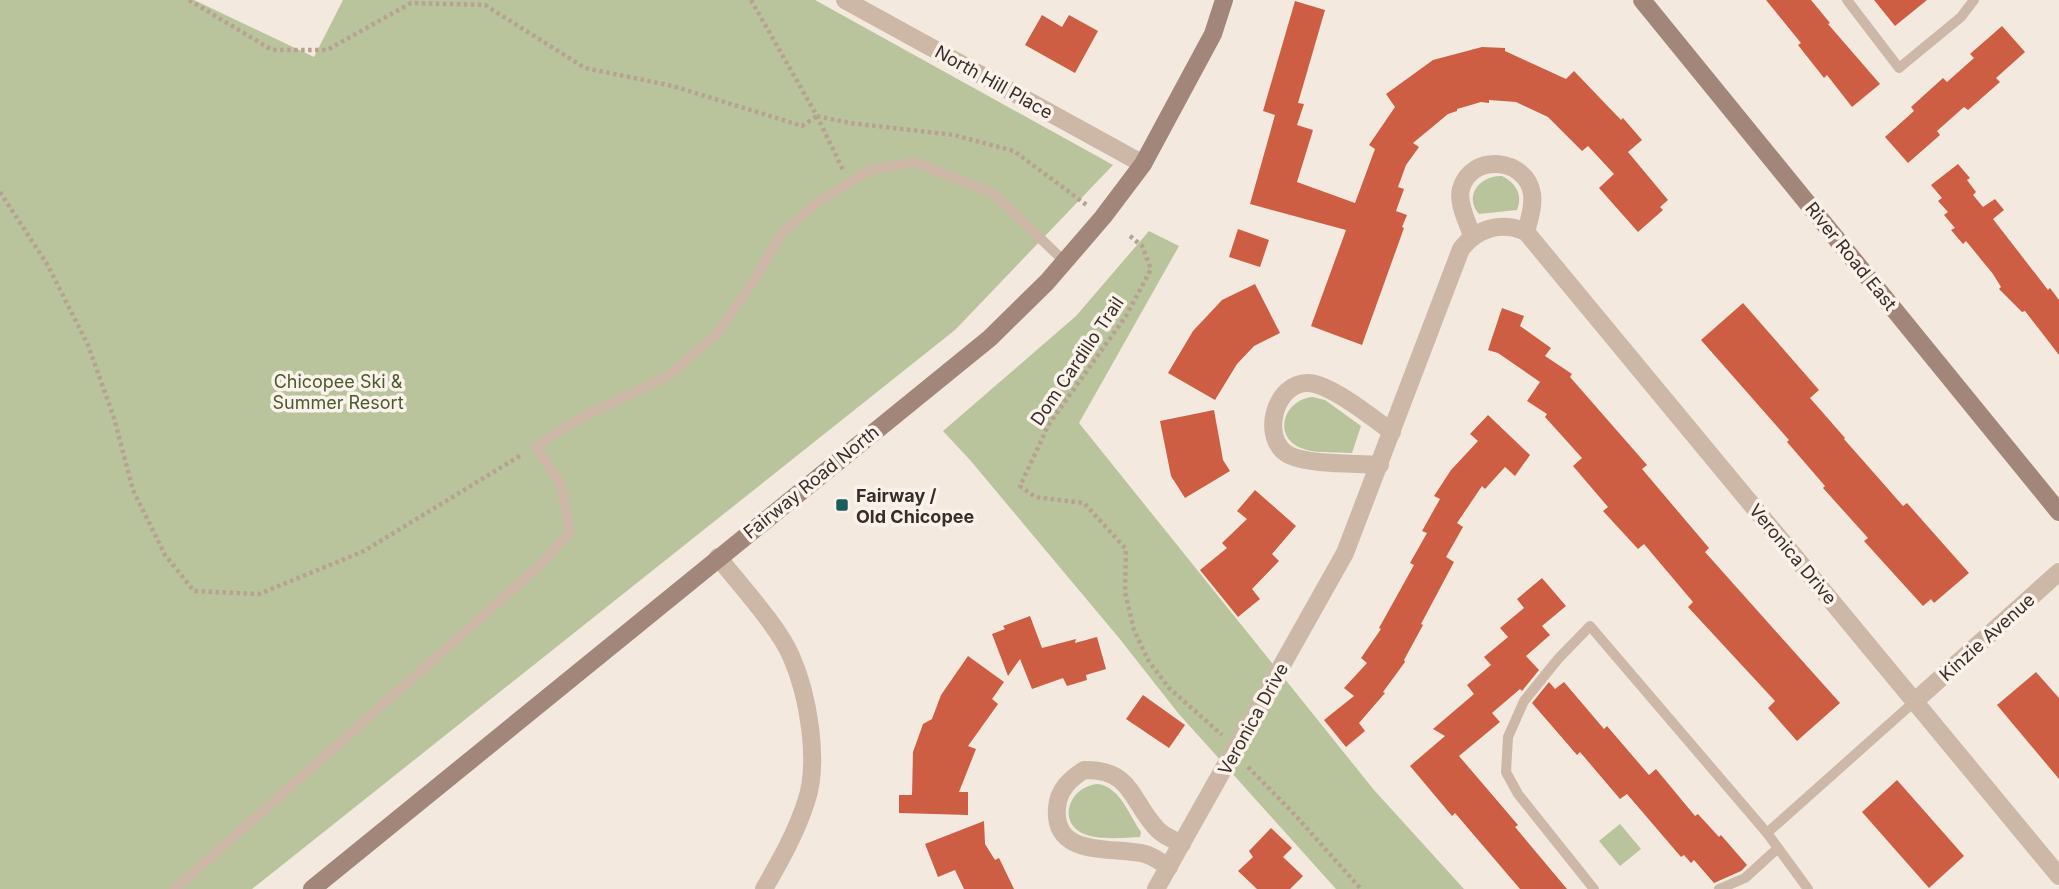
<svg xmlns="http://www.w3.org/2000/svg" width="2059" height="889" font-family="Inter,sans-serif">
<rect width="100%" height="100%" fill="#f4e9de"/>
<!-- green -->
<g fill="#b9c49c">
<polygon points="0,0 194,0 314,57 343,0 815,0 1113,165 955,330 252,889 0,889"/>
<path d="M1502,176C1516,183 1523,195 1517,210L1479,214C1463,196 1480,175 1502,176Z"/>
<polygon points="1149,231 1179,246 1079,423 1374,790 1464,889 1336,889 1178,713 1119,638 970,460 943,431 1076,316"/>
<path d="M1313,397L1325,400L1361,426L1352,453C1336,452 1315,454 1301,448C1272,436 1284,399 1313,397Z"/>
<path d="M1098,784C1120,787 1129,815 1141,832L1140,837C1124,838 1098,840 1084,834C1056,821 1070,786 1098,784Z"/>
<polygon points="1620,824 1641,849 1620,866 1599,841"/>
</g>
<!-- building -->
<g fill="#cd5e43">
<polygon points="1766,0 1811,0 1830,23 1828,24 1880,84 1852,107 1827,75 1824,78 1798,45 1801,43"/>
<polygon points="1874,0 1927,0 1895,26"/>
<polygon points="1295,1 1325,10 1298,103 1304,104 1297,125 1313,130 1297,182 1355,203 1375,149 1369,145 1395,107 1386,94 1433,60 1482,47 1505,48 1505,51 1566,79 1574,71 1621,120 1623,118 1642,140 1628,152 1668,200 1660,207 1663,210 1638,232 1599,188 1614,174 1588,146 1582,151 1548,117 1516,102 1489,100 1489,103 1481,102 1457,109 1457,111 1448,114 1413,143 1419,147 1406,165 1398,187 1404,189 1396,211 1407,215 1402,227 1404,228 1362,345 1311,326 1346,230 1250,204 1275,115 1263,111"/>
<polygon points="1042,15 1062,27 1069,15 1098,31 1075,73 1025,45"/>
<polygon points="2002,26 2025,52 1996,78 2000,82 1968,110 1964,107 1937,131 1940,135 1908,163 1885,137 1914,111 1911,107 1943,78 1947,82 1974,58 1970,54"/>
<polygon points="1958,164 1970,178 1967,180 1976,192 1973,195 1983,207 1995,199 2004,210 1993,219 2048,290 2050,288 2059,300 2059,355 2025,311 2022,312 1999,289 2001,287 1993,274 1966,241 1963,244 1951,230 1955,228 1944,215 1948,212 1938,201 1942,198 1931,185"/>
<polygon points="1238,229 1269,240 1260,267 1229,257"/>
<polygon points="1255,284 1280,333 1254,346 1237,364 1215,400 1168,373 1193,331 1222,300"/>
<polygon points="1743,303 1819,390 1810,398 1845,438 1844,439 1903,506 1907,503 1969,573 1934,603 1931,599 1923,606 1864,541 1868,538 1823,488 1825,486 1787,442 1789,440 1701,340"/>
<polygon points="1502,308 1524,316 1520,326 1551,348 1545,356 1572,374 1570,377 1647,465 1642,469 1709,548 1705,552 1840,703 1797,741 1768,708 1775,701 1688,607 1693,602 1644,544 1638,549 1603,511 1608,507 1573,466 1582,458 1545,417 1547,414 1527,401 1540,382 1498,353 1488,350"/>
<polygon points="1214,410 1223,460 1230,471 1185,498 1171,476 1160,421"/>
<polygon points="1488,415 1530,455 1515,476 1505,467 1485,489 1482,486 1457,523 1463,527 1446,557 1454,562 1421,624 1423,625 1404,660 1405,662 1383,692 1385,693 1359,723 1365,731 1346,747 1324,720 1354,696 1344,688 1367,663 1361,658 1381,629 1379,628 1414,565 1410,563 1427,533 1422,531 1440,499 1434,496 1451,470 1478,441 1470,434"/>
<polygon points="1255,490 1296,526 1272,554 1279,561 1252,589 1260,599 1238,617 1200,570 1227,548 1222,543 1247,519 1237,511"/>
<polygon points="1542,578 1566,606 1542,626 1550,635 1526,656 1539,670 1522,691 1520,689 1492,713 1500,722 1459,756 1518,825 1515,827 1567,889 1520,889 1455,813 1452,816 1410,766 1445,736 1433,729 1474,694 1467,685 1491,665 1484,657 1508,637 1500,628 1524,608 1517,599"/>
<polygon points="1030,616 1042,648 1076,639 1075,643 1097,637 1106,669 1086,675 1087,680 1067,686 1063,678 1032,689 1020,659 1008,676 992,634 1005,629 1003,626"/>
<polygon points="968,656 1004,682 992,699 998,704 968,746 976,749 959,792 968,792 968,815 899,813 899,795 912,795 913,752 923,724 932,719 941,695"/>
<polygon points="2036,672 2059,698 2059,779 1997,705"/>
<polygon points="1549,682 1555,689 1564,682 1604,729 1607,726 1649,775 1656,769 1695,816 1698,814 1719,837 1721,835 1747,865 1741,871 1714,883 1694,860 1691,863 1684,855 1681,857 1627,794 1620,799 1580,752 1577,755 1532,703"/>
<polygon points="1143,695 1185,725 1169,748 1126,719"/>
<polygon points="1897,780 1964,856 1929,888 1862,812"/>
<polygon points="984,821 985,844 995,860 999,858 1014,889 964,889 955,870 938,877 925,844"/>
<polygon points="1271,828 1292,848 1283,857 1303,876 1290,889 1257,889 1238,871 1253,857 1249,851"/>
</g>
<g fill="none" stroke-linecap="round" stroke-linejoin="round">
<!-- path -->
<g stroke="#b9a192" stroke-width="4.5" stroke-dasharray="3.5 3.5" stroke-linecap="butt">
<polyline points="189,0 272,50 327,50 411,3 485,5 585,68 673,86 802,126 817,116"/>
<polyline points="751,0 817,116 843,170"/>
<polyline points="817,116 850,123 954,135 1014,151 1088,206"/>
<polyline points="0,192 47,264 88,345 114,418 133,490 165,555 194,591 259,594 364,551 523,454"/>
<polyline points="1130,236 1142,246 1151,269 1126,316 1049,424 1020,486 1035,497 1084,503 1126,549 1125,592 1134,630 1148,660 1169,688 1222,735"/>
<polyline points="1248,767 1296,816 1361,889"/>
</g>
<!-- lane -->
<g stroke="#cdb8a8" stroke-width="10">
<polyline points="1847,0 1899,68 1961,17 1974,0"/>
<polyline points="175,889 538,567 570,532 561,485 536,446 581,418 666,377 716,335 749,288 782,233 819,201 871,170 914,162 993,193 1065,262"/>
<polyline points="1594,889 1518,794 1506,772 1508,737 1524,701 1558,659 1590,626 1767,833"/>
<polyline points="1719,889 1745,878 1778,848"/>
<polyline points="1808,889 1767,833 1914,702"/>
</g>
<!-- street -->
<g stroke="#cdb8a8" stroke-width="18">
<polyline points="845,0 1143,164"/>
<path d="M1472,236C1468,223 1457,203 1461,189C1471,152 1527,158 1532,194C1534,206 1529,220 1526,232"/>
<path d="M1380,465C1356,463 1309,465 1289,455C1259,439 1275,381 1309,383C1332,385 1373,418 1392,432"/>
<path d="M718,557C739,584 778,626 791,656C808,694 820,762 806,802C796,833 780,861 764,889"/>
<polyline points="1914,702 2059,572"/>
<path d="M1169,867C1162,863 1153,856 1145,854C1115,846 1053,859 1057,808C1058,790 1070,779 1084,770C1133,769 1130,801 1158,830C1164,836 1174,840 1182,844"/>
<path d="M1156,889L1345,553L1461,249C1477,228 1502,221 1526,232L2059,876"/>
</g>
<!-- secondary -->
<g stroke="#a18679" stroke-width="18">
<polyline points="1642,0 2059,512"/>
<polyline points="312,889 990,338 1047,282 1103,217 1143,164 1213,34 1224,0"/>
</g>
</g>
<!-- markers -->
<rect fill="#1b5d5e" stroke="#fbf3eb" stroke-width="2.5" x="835" y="498" width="14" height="14" rx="3.5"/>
<g text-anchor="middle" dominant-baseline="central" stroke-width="7" stroke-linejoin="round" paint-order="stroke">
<!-- street labels -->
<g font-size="18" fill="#3a2d29" stroke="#fbf3eb">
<text transform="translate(994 82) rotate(29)">North Hill Place</text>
<text transform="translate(1851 256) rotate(51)">River Road East</text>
<text transform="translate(1077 361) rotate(-56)">Dom Cardillo Trail</text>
<text transform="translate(811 482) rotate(-39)">Fairway Road North</text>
<text transform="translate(1793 554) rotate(50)">Veronica Drive</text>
<text transform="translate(1987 637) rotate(-42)">Kinzie Avenue</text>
<text transform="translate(1253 719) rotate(-61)">Veronica Drive</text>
</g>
<!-- park labels -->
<g font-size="18" fill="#4b5a2b" stroke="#fbf3eb">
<text x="338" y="381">Chicopee Ski &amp;<tspan x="338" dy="21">Summer Resort</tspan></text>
</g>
<!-- poi labels -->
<g font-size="18" font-weight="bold" fill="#3a2d29" stroke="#fbf3eb" text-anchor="start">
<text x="856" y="495">Fairway /<tspan x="856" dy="21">Old Chicopee</tspan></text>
</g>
</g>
</svg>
